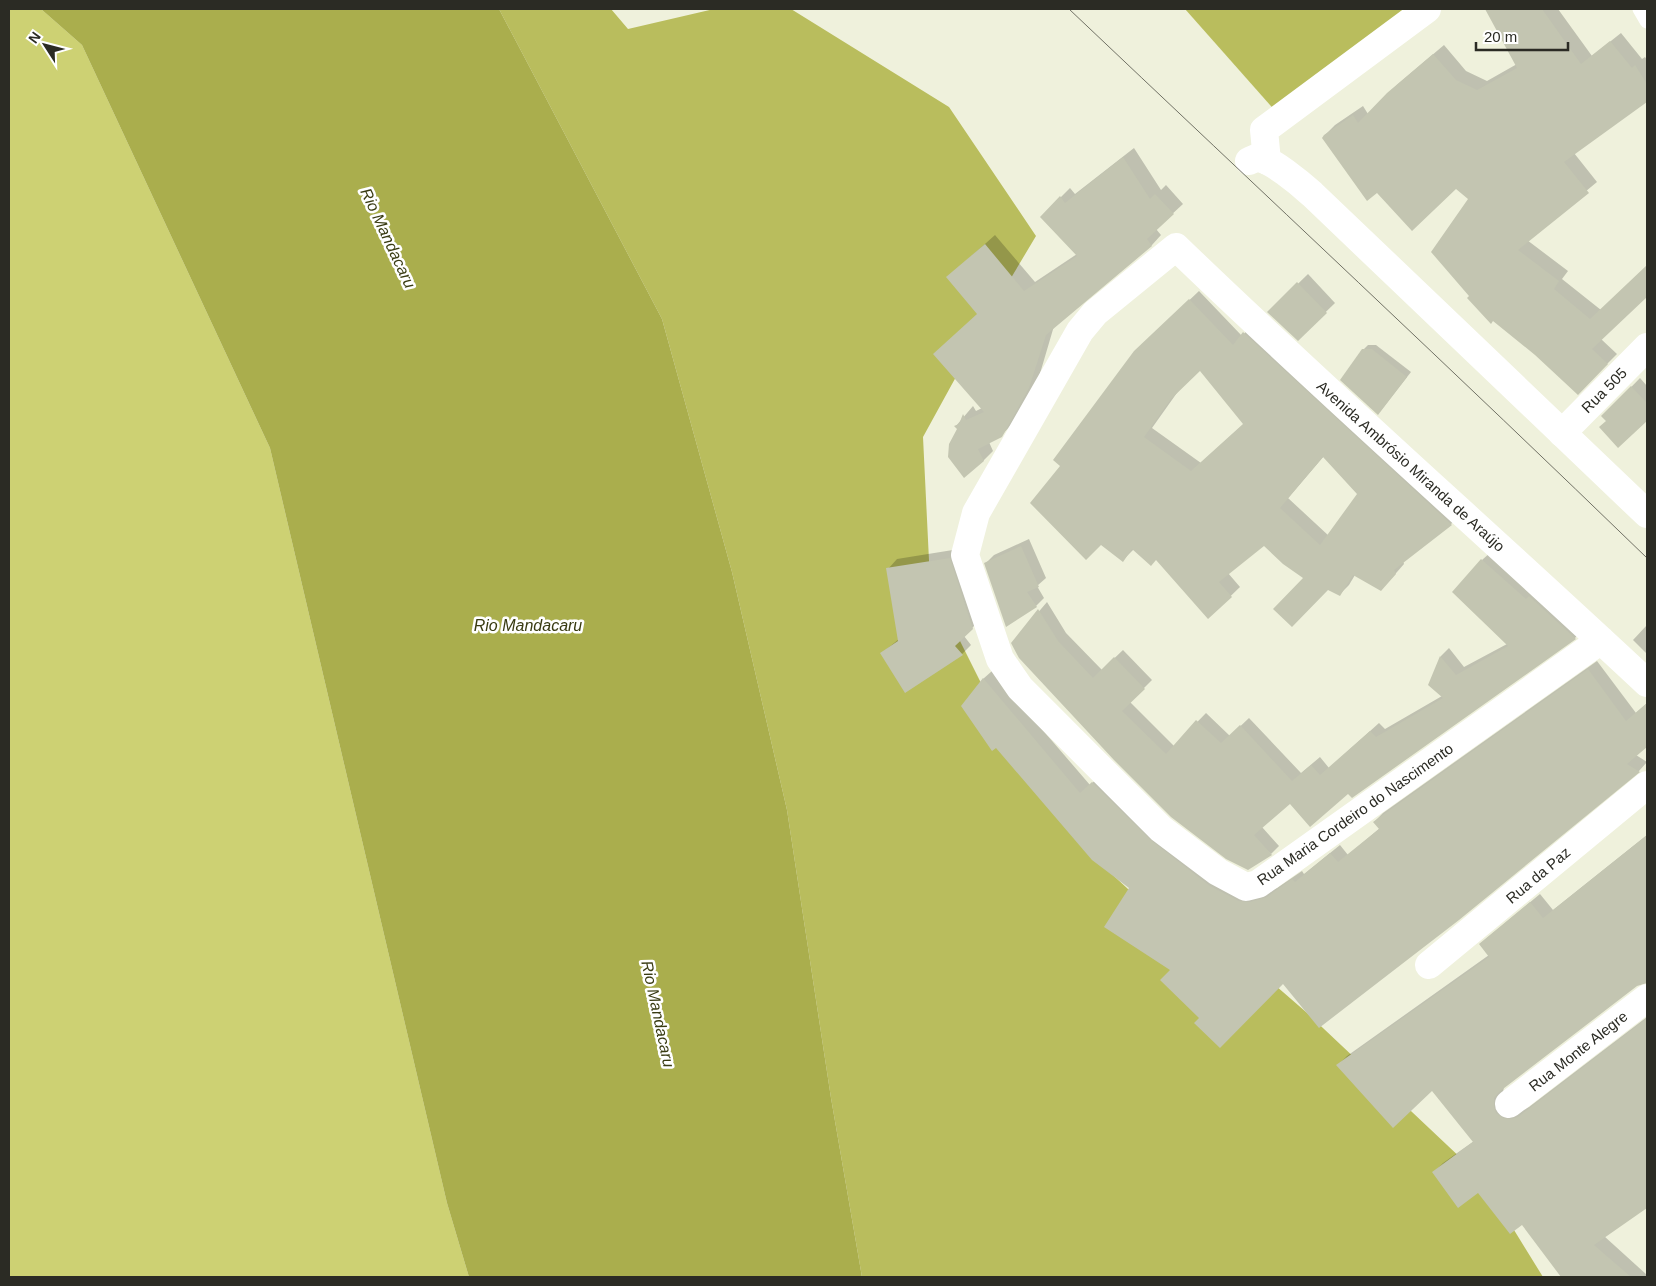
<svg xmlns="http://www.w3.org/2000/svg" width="1656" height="1286" font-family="Helvetica,sans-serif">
<rect width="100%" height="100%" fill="#eff1dc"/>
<!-- green -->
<polygon fill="#cdd173" points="9,9 41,9 82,45 270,448 447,1203 469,1277 9,1277"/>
<!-- forest -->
<g fill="#b9bd5d">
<polygon points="499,9 611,9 628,29 714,9 791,9 949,107 1036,236 1002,293 923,437 930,581 1018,757 1115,877 1128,889 1199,940 1238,953 1306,1012 1482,1178 1543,1277 862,1277 831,1098 787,810 732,572 662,319"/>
<polygon points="1185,9 1405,9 1278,114"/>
</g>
<!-- water -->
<polygon fill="#aaae4d" points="41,9 499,9 662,319 732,572 787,810 831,1098 862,1277 469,1277 447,1203 270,448 82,45"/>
<!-- shadow -->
<g fill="#0003" fill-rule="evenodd">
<polygon points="1487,9 1558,9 1592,56 1621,33 1642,59 1645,57 1647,60 1647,100 1574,153 1597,182 1527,240 1568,271 1562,279 1601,310 1647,266 1647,295 1601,339 1617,354 1578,393 1470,198 1456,187 1325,135 1335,125 1363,106 1368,114 1398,84 1444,45 1466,71 1487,81 1517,64"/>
<polygon points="1134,148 1161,190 1166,185 1183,204 1156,229 1161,235 1152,245 1054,326 1039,377 1011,425 1001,436 989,442 993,451 983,461 956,426 973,406 976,411 982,408 978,314 948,277 995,235 1035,282 1077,254 1041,217 1070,188 1075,194"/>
<polygon points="1308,274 1335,303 1298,339 1269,312"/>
<path d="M1199,291L1242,336L1253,324L1460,515L1451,524L1403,561L1404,564L1390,580L1355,575L1349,585L1340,594L1305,578L1264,545L1228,573L1240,587L1209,617L1156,558L1134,549L1123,560L1062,465L1145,342ZM1200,369L1245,423L1201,463L1152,428L1179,390ZM1324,456L1358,494L1329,536L1288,498Z"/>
<polygon points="1368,345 1376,345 1411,372 1382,409 1363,350"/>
<polygon points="1640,378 1647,386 1647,419 1618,446 1608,421 1603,416"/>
<polygon points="1029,539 1046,578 1037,586 1044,598 1036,606 986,563 994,555"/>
<polygon points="959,549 982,618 964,636 971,645 962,654 882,653 899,639 888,569 897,559"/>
<polygon points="1491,552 1583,629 1575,638 1352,796 1348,792 1291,802 1262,827 1279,846 1271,854 1012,643 1047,602 1066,633 1102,670 1123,650 1152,680 1130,702 1174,746 1206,713 1230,736 1249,718 1301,773 1320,757 1329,768 1379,723 1385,729 1442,696 1430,684 1441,656 1449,648 1464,667 1507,644 1482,560"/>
<polygon points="1647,625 1647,654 1633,640"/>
<polygon points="1597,661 1636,713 1647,703 1647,746 1636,755 1647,762 1639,771 1458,919 1283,982 1201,1018 1130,888 983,679 992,671 1090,785 1102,774 1259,894 1277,888 1302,871 1304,874 1340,845 1348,855 1380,828 1374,822 1383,813"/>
<polygon points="1647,835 1647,982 1637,985 1504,1087 1502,1097 1521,1111 1529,1107 1647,1017 1647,1206 1604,1236 1647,1275 1647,1277 1562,1277 1522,1223 1478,1191 1434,1172 1443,1163 1474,1141 1432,1090 1338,1065 1347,1056 1489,955 1480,944 1540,894 1553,910"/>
</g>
<!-- building -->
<g fill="#c3c5b1" fill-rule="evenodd">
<polygon points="1485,9 1542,9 1581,64 1610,41 1632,68 1635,65 1647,84 1647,102 1564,162 1589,193 1518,250 1559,281 1554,289 1590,319 1647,265 1647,297 1592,349 1608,364 1578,395 1535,355 1493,321 1491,324 1467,298 1469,296 1431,252 1468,199 1456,189 1412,231 1377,193 1367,201 1322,138 1324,135 1353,115 1358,123 1387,93 1433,54 1456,80 1477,90 1517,68"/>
<polygon points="1123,157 1150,199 1155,194 1174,214 1147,239 1152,246 1046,335 1029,388 1002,437 978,449 984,461 964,478 948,457 949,444 957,429 954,426 959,424 963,414 966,420 984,412 933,354 977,314 946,277 985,244 1024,291 1077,256 1040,217 1060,196 1065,203"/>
<polygon points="1297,282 1327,313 1298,341 1267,312"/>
<path d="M1189,299L1233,345L1243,332L1452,525L1394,570L1396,574L1381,591L1353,575L1340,596L1328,590L1292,627L1273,609L1303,578L1283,564L1264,546L1219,582L1232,597L1208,619L1156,560L1151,566L1132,549L1123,562L1101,545L1086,560L1030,503L1060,466L1053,460L1134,351ZM1200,371L1243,424L1191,471L1144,437L1171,399ZM1323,457L1357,494L1320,545L1280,508Z"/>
<polygon points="1362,349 1372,349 1407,377 1378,415 1340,380"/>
<polygon points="1631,386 1647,403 1647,421 1618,448 1599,427 1606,421 1601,416"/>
<polygon points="1021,546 1039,587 1027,592 1037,607 1006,627 984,563"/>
<polygon points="950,558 973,629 955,646 963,655 905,693 880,653 898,641 886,568"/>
<polygon points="1481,559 1526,599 1529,596 1576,639 1352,798 1348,794 1310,827 1290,804 1254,835 1272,855 1248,870 1226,859 1171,817 1114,760 1019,658 1011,643 1038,609 1058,641 1093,678 1114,657 1145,689 1122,711 1166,754 1196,720 1221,743 1240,725 1292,781 1311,765 1320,775 1370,731 1376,737 1443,698 1428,685 1440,656 1456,675 1508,646 1452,592"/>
<polygon points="1588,669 1626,721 1647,703 1647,747 1627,764 1640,772 1459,920 1319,1028 1283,984 1220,1048 1194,1023 1199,1018 1160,980 1170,970 1104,927 1129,888 1092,860 996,748 992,751 961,706 983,678 1080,793 1092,782 1152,841 1210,886 1239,901 1250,902 1267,897 1292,879 1295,882 1330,853 1338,862 1379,829 1373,822"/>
<polygon points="1647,835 1647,983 1637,986 1499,1092 1494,1098 1494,1107 1496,1113 1503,1118 1511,1119 1518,1117 1647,1018 1647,1208 1594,1245 1631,1277 1561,1277 1522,1225 1510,1234 1478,1193 1458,1208 1432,1172 1473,1142 1432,1091 1393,1128 1336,1065 1489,957 1479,944 1530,902 1543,918"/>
</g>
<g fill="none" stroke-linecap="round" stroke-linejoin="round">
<!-- lane -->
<polyline stroke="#fff" stroke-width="15" points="1640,9 1647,21"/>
<!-- street -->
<g stroke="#fff" stroke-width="28">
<path d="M1249,161C1252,160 1254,158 1257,158C1269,157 1302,185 1312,194L1647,514"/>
<polyline points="1267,161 1264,130 1427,9"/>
<polyline points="1562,433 1647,347"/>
<path d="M1601,640L1258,884L1246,887L1218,872L1161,829L1020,688L1000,659L965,555L976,513L1080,331L1095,313L1176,247C1330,396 1491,537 1647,683"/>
<polyline points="1429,965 1647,785"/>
<polyline points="1509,1104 1647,998"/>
</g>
<!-- tram -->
<path stroke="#717165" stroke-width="1" d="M1069,9C1262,192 1456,373 1647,558"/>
</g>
<g text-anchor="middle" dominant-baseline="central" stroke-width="5" stroke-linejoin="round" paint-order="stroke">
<!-- street labels -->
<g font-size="15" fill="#2b2b24" stroke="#fff">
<text transform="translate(1604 390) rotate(-45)">Rua 505</text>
<text transform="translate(1411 466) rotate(42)">Avenida Ambrósio Miranda de Araújo</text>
<text transform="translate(1355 814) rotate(-35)">Rua Maria Cordeiro do Nascimento</text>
<text transform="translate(1538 875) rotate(-40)">Rua da Paz</text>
<text transform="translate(1578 1051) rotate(-38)">Rua Monte Alegre</text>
</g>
<!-- water labels -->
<g font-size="16" font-style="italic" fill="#393b12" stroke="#fff">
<text transform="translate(388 238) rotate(65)">Rio Mandacaru</text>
<text x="528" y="625">Rio Mandacaru</text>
<text transform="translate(658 1014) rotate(78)">Rio Mandacaru</text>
</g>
</g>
<!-- border -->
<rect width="1656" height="1286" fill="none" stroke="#2b2b24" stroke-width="20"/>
<!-- north arrow -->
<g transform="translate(45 45) rotate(306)" stroke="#ffffff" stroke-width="4" paint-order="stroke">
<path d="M0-4L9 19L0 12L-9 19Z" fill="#2b2b24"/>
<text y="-8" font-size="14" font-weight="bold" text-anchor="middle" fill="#2b2b24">N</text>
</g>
<!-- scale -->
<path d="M1476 42v8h92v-8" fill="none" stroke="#2b2b24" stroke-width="2.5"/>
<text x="1484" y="42" font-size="15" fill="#2b2b24" stroke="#ffffff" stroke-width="4" paint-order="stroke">20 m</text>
</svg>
